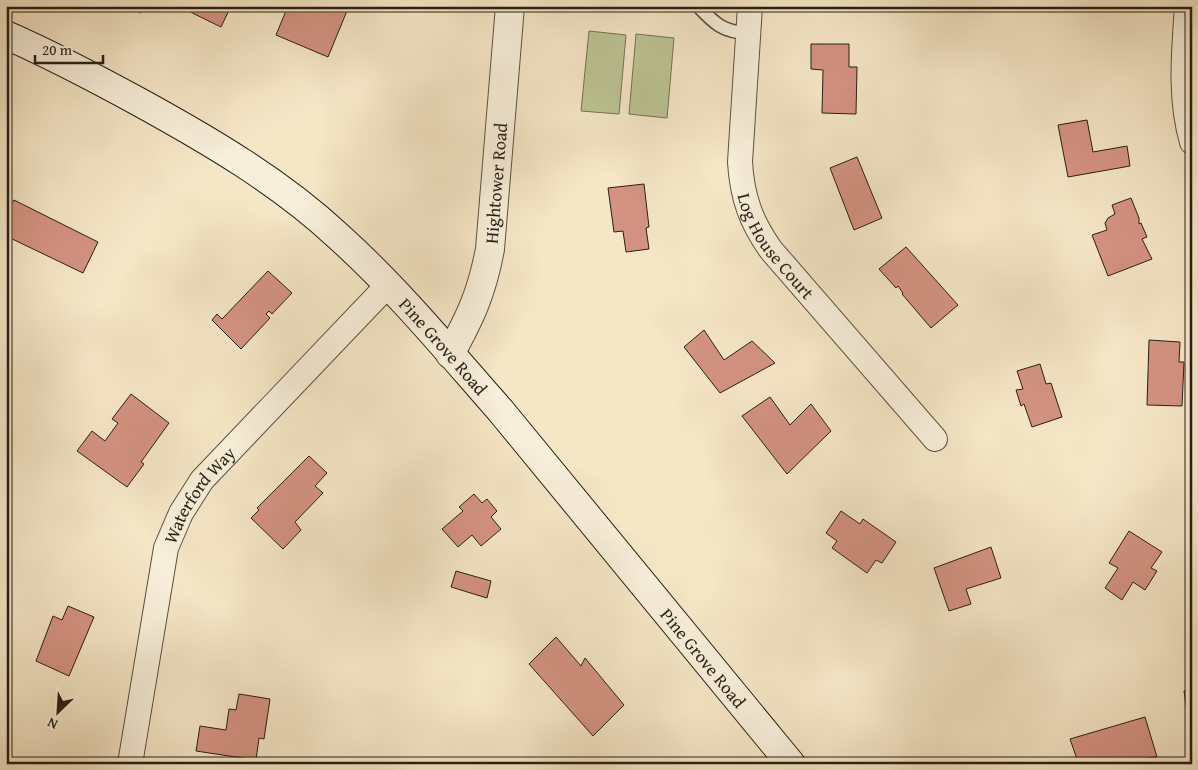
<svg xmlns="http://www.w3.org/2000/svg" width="1198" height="770" font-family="'Gentium Book Plus',serif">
<rect width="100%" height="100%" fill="#f5e6c6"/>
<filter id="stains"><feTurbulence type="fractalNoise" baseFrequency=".004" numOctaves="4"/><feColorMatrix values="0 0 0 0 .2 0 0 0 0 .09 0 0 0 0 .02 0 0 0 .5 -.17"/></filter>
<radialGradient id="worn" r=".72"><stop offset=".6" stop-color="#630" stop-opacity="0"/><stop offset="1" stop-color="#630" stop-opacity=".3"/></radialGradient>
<!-- green -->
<g fill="#bcc494" stroke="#727254">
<polygon points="589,31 626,35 619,114 581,111"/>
<polygon points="636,34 674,38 667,118 629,114"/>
</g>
<!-- building -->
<g fill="#d49382" stroke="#271f15">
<polygon points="127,6 144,6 141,13"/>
<polygon points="178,6 231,6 221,27"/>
<polygon points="288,6 312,6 318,9 319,6 349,6 328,57 276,35"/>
<polygon points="1051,6 1088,6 1087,9"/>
<polygon points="811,44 849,44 849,67 857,67 856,114 822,113 823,70 811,69"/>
<polygon points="1087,120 1093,152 1127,146 1130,166 1068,177 1058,125"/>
<polygon points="857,157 882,218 854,230 830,168"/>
<polygon points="644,184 649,227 646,228 649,249 626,252 623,231 614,232 608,188"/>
<polygon points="1131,198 1139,218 1139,224 1141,223 1147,237 1142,239 1152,259 1108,276 1092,235 1107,230 1105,223 1108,218 1115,214 1112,205"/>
<polygon points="14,200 98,242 83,273 6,236 6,215"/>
<polygon points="906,247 958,305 931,328 902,294 903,293 898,286 896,288 879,269"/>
<polygon points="268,271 292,293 272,314 269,311 266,314 270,318 241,349 212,320 217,314 222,319"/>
<polygon points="704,330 724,360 752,341 775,363 720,393 684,347"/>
<polygon points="1149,340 1180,342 1179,362 1184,362 1182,406 1147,405"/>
<polygon points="1040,364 1046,384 1051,383 1062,417 1032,427 1024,404 1021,406 1016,390 1023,389 1017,371"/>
<polygon points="131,394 169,423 141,462 144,464 127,487 77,451 92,431 105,441 118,423 112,419"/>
<polygon points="770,397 790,425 811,404 831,431 787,474 742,416"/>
<polygon points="309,456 327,473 315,486 323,493 295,522 301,530 283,549 251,518 259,510 257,508"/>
<polygon points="474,494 482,503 487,499 497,511 491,517 501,529 481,546 472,535 458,547 442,529 463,511 459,507"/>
<polygon points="841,511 860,524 863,519 896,542 882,563 876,560 867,573 832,548 837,541 826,533"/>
<polygon points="1129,531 1162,552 1151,568 1157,571 1145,590 1133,582 1122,600 1105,588 1118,568 1109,563"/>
<polygon points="991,547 1001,578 966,589 971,604 949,611 934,568"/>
<polygon points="456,571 491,581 487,598 451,587"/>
<polygon points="68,606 94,617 69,676 36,661 53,616 62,620"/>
<polygon points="556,637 581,666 585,658 624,705 593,736 529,664"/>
<polygon points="1192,690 1192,743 1191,743 1184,691"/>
<polygon points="239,694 270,699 264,739 259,738 256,760 196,751 200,726 226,730 229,709 236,710"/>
<polygon points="1145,717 1157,757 1145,758 1146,764 1090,764 1089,758 1078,762 1070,739"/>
</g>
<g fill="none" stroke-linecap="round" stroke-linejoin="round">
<defs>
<path id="service" d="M698,6C715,24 723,32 748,33"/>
<g id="minor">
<path id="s1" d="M750,6L740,162C742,197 751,222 771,250L935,439"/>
<path d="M1187,6C1184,51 1179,98 1192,142"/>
<path id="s2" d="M130,764L166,548L181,513L202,480L387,286"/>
</g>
<g id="tertiary">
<path id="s3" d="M450,354C471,316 482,292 490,249L510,6"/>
</g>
<g id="secondary">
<path id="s4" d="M6,35C52,55 97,79 141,103C210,141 280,182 338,236C397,289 448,351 500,410L791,764"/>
</g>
</defs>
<!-- service casing -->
<use href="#service" stroke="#5a5141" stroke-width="15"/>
<!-- minor casing -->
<use href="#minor" stroke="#5a5141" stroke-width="26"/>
<!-- tertiary casing -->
<use href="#tertiary" stroke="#5a5141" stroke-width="30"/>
<!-- secondary casing -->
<use href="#secondary" stroke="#271f15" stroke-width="30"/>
<!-- service -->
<use href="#service" stroke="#f8efda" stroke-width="12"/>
<!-- minor -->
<use href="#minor" stroke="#f8efda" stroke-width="24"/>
<!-- tertiary -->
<use href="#tertiary" stroke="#f8efda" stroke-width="28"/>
<!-- secondary -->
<use href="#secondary" stroke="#f8efda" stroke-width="28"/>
</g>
<g text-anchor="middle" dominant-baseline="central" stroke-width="4.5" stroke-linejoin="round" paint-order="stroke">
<!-- street labels -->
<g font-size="18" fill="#271f15" stroke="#f8efda">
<text stroke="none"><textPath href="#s3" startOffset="179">Hightower Road</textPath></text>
<text stroke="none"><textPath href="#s1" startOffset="250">Log House Court</textPath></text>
<text stroke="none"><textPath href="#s4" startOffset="542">Pine Grove Road</textPath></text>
<text stroke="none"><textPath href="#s2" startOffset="282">Waterford Way</textPath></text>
<text stroke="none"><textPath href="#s4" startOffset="948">Pine Grove Road</textPath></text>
</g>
</g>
<!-- margin -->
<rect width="1198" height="770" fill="none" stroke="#f5e6c6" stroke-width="25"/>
<rect x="8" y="8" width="1183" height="755" fill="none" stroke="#271f15" stroke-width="2.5"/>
<rect x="12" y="12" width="1173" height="745" fill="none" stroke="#271f15"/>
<!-- north arrow -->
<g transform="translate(58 712) rotate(205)" stroke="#f8efda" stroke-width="4" paint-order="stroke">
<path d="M0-4L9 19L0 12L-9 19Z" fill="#271f15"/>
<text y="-8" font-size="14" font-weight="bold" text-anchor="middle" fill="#271f15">N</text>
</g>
<!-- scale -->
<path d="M35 55v8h68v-8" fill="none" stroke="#271f15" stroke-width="2.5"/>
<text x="42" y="55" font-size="15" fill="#271f15" stroke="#f8efda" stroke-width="4" paint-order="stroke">20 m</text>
<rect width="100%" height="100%" filter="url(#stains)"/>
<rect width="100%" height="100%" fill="url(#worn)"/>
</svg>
